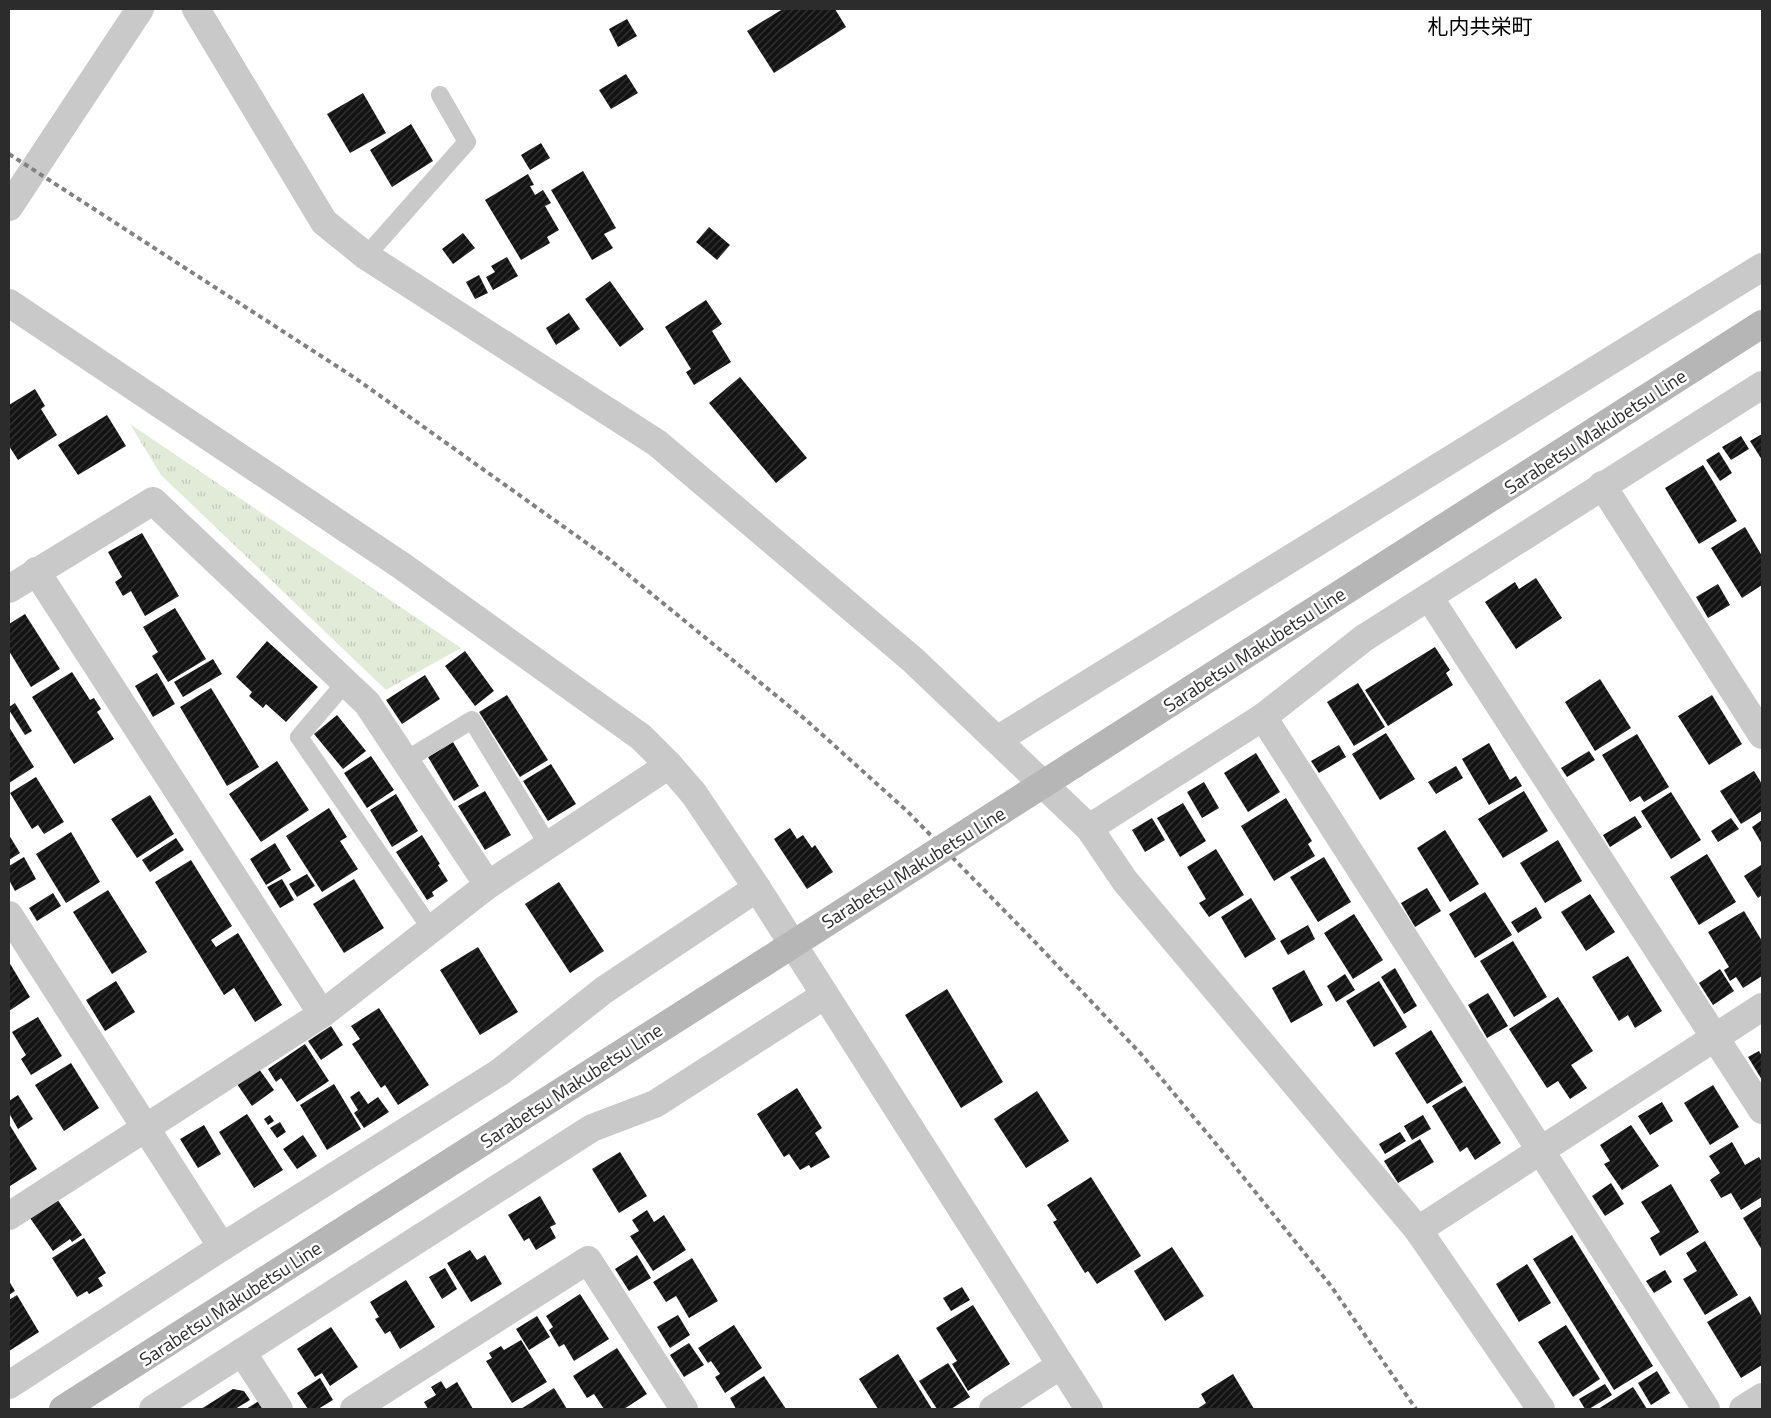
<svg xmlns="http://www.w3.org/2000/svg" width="1771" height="1418" font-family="'Titillium Web','Noto Sans JP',sans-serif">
<defs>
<pattern id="park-tufts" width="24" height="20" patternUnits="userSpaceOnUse" patternTransform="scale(1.25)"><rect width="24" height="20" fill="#e2ead8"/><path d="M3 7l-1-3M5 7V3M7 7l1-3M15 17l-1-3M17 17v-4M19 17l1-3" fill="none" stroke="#c2c9ba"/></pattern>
<pattern id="building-hatch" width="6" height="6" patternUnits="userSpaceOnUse" patternTransform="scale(1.25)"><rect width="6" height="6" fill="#131313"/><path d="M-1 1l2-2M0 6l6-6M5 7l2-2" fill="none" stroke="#363636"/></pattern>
</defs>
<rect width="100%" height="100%" fill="#fff"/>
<!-- park -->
<polygon fill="url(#park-tufts)" points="130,424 461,648 386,690 161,475"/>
<!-- building -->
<g fill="url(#building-hatch)">
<polygon points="783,9 835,9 846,27 774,73 747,31"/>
<polygon points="627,19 637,36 618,47 609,29"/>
<polygon points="626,74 638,93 611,109 599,90"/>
<polygon points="363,93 386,133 350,153 327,114"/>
<polygon points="411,124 433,161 392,187 370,150"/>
<polygon points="541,143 550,158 530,170 521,155"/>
<polygon points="583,171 616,228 604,234 613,248 592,260 551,190"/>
<polygon points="528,174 534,185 530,186 535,195 543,190 551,203 545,206 559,230 547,237 550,243 521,260 485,200"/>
<polygon points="709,227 730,245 717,260 696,242"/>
<polygon points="463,233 475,248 453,264 442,249"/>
<polygon points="507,257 518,276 493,290 486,277 495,272 491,266"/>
<polygon points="479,275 488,293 475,299 466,282"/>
<polygon points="610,281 644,329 620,347 585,299"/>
<polygon points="706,300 722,324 712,331 731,362 694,385 686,372 691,369 665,327"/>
<polygon points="569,313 580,329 556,345 546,328"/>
<polygon points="740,377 807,458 776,483 709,403"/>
<polygon points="35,389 45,406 41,409 57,435 18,460 9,446 9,405"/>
<polygon points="107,415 126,446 78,475 58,445"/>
<polygon points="1762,434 1762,460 1750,441"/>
<polygon points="1741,436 1749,449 1731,460 1722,447"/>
<polygon points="1719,452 1732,473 1720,481 1706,460"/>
<polygon points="1703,465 1737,521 1699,544 1665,488"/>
<polygon points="1745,527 1762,556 1762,585 1742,598 1711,548"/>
<polygon points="142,533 179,596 145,616 131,591 123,596 115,582 122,577 108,552"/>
<polygon points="1536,578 1562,618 1516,649 1485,602 1515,582 1519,589"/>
<polygon points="1718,584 1730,605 1708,618 1696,597"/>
<polygon points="175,608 206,659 168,682 152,656 158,652 143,627"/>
<polygon points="25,614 60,669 31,687 9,651 9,624"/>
<polygon points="267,641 318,687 286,722 266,704 263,708 249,696 252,692 236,677"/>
<polygon points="1435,647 1450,670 1446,673 1453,685 1388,726 1365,690"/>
<polygon points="465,651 494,691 475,706 445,666"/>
<polygon points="213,659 222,674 183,697 174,682"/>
<polygon points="72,672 90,700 94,698 101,709 97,712 114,739 74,764 32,697"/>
<polygon points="157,673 175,704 153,717 135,686"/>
<polygon points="425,675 440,699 402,724 386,700"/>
<polygon points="1600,679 1631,728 1595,751 1565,702"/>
<polygon points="1358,683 1385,727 1354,746 1327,702"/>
<polygon points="211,688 259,767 227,786 180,707"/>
<polygon points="507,695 548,760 520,777 479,712"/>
<polygon points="1712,695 1742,744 1709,765 1678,716"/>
<polygon points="15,703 32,731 25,735 9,710 9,707"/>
<polygon points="337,715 366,751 343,769 314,734"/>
<polygon points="9,727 34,767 9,783"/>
<polygon points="1386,733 1415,779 1380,800 1352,754"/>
<polygon points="1637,734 1669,787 1644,802 1640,796 1630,802 1602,755"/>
<polygon points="453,742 479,786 454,801 428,757"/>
<polygon points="1489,743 1510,780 1516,776 1522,786 1489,805 1462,759"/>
<polygon points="1339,745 1346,757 1319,773 1311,761"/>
<polygon points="1589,751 1595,760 1567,777 1561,768"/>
<polygon points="1256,753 1280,792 1248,812 1224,773"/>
<polygon points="371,756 394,790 367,808 344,773"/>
<polygon points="277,761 309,810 261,842 229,794"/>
<polygon points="551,764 576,804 548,821 523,781"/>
<polygon points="1456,766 1463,778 1436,794 1428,782"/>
<polygon points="1754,771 1762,784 1762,811 1741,824 1720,791"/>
<polygon points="36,777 64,822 44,834 38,825 32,829 10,793"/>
<polygon points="1204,782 1219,808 1202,818 1187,792"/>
<polygon points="485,791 511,835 485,850 458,806"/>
<polygon points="1524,791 1548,831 1503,858 1478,819"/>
<polygon points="1671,792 1701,840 1671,859 1641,811"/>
<polygon points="396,794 418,831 392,847 370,810"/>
<polygon points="150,795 174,834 137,858 111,819"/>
<polygon points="1286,798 1312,841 1308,844 1315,856 1274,881 1241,826"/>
<polygon points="1183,803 1206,841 1180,857 1157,818"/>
<polygon points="329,808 347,837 340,841 358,869 322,892 286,836"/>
<polygon points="1635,816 1642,827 1610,847 1603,835"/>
<polygon points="1152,818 1165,840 1145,852 1132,830"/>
<polygon points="1731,818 1739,829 1718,842 1711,831"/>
<polygon points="1762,820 1762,844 1752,827"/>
<polygon points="790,828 797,839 803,835 812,848 815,845 833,872 807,889 774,839"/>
<polygon points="1445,830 1479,884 1450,902 1417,848"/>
<polygon points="71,832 100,882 66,903 36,854"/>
<polygon points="9,835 20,853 9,860"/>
<polygon points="422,835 440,864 438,865 448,881 432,892 434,896 427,900 396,852"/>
<polygon points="176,838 184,850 150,872 142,860"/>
<polygon points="1558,840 1582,881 1545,903 1520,863"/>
<polygon points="275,843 291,870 266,885 250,859"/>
<polygon points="1216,849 1244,895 1209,917 1199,903 1206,899 1187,867"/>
<polygon points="1707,854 1736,902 1699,925 1670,877"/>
<polygon points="24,857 36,879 15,891 9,880 9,866"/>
<polygon points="1324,857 1351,902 1318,922 1290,877"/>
<polygon points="191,860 232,926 211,940 216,947 238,933 282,1005 255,1022 234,988 224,995 155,882"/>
<polygon points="1761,865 1762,868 1762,895 1758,898 1744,876"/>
<polygon points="307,874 315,886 297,897 289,884"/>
<polygon points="282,879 294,900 280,908 267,887"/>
<polygon points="354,879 384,928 344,953 313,904"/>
<polygon points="559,882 604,951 570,973 525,904"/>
<polygon points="1427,888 1441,911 1415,927 1401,903"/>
<polygon points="108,890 147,952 112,974 73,912"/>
<polygon points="1485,892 1512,935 1475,958 1449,914"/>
<polygon points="53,893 61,906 37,921 29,908"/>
<polygon points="1590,894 1615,932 1586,951 1561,912"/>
<polygon points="1251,898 1276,939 1245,958 1221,917"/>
<polygon points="1536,907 1542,918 1518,933 1511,922"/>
<polygon points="1744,911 1762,941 1762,976 1743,988 1736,977 1730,981 1724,970 1729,967 1708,932"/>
<polygon points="1354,914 1383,960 1353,979 1324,933"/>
<polygon points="1308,925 1315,939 1288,955 1280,941"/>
<polygon points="1513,941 1547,997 1514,1017 1480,961"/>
<polygon points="478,947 518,1012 480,1035 440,970"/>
<polygon points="1628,956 1662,1011 1635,1028 1628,1015 1619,1021 1592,977"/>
<polygon points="9,962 30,997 9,1011"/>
<polygon points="1395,968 1417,1006 1404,1014 1381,977"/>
<polygon points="1720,969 1734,991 1713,1005 1699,983"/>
<polygon points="1304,970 1323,1005 1291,1023 1272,988"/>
<polygon points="1345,974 1355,990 1336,1002 1327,986"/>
<polygon points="116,981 135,1012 105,1031 86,1000"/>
<polygon points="1379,981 1407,1027 1374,1047 1346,1001"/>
<polygon points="947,989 1003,1082 961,1108 905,1015"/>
<polygon points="1488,993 1508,1026 1487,1038 1468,1005"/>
<polygon points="1558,997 1593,1051 1571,1065 1587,1088 1570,1099 1558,1081 1547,1088 1509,1029"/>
<polygon points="379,1008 429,1085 398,1105 385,1085 381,1088 352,1044 360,1039 351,1026"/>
<polygon points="38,1017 62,1056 31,1075 21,1059 26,1055 12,1032"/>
<polygon points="331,1026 343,1045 321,1060 308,1041"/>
<polygon points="1431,1030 1463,1082 1427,1104 1395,1053"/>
<polygon points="305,1044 329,1081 297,1102 281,1078 276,1082 268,1069"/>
<polygon points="1759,1051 1762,1056 1762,1080 1748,1057"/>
<polygon points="71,1063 99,1108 64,1131 35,1085"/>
<polygon points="259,1069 274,1090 252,1106 237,1084"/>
<polygon points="334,1084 361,1129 327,1150 300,1105"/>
<polygon points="1713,1085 1739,1127 1710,1145 1684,1103"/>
<polygon points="1465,1086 1501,1143 1475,1160 1467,1147 1460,1152 1432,1106"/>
<polygon points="797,1088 822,1128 815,1133 830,1157 811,1168 809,1165 800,1170 789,1154 784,1157 757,1114"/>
<polygon points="359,1091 368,1104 378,1097 389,1112 364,1128 354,1113 358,1110 350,1097"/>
<polygon points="1037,1091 1069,1141 1026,1168 994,1119"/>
<polygon points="18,1095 33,1119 18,1129 9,1113 9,1101"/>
<polygon points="1662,1102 1673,1121 1650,1135 1638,1116"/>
<polygon points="247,1114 283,1170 254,1188 219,1132"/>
<polygon points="270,1115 274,1121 268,1125 264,1119"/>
<polygon points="1423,1115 1431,1129 1412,1140 1404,1126"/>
<polygon points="280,1122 286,1132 277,1138 270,1128"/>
<polygon points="9,1124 37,1169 10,1186 9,1185"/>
<polygon points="204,1125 221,1154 198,1168 180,1139"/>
<polygon points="1631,1125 1659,1166 1622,1190 1604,1164 1610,1161 1600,1145"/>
<polygon points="1400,1132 1406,1141 1385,1154 1379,1144"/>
<polygon points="303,1135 317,1156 297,1169 283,1149"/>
<polygon points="1420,1139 1434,1162 1398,1183 1384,1161"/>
<polygon points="1732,1142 1745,1165 1759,1157 1762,1162 1762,1197 1741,1210 1731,1193 1721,1198 1710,1180 1720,1173 1709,1156"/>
<polygon points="620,1152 647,1196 619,1213 592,1169"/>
<polygon points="1091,1177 1141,1256 1097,1284 1088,1271 1085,1273 1053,1222 1057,1220 1047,1205"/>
<polygon points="1611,1183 1624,1204 1605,1216 1592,1196"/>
<polygon points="1671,1184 1699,1232 1660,1256 1650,1238 1660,1232 1641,1202"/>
<polygon points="540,1196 556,1224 550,1227 556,1238 536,1250 529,1238 524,1241 508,1215"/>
<polygon points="57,1199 82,1235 72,1242 70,1239 53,1251 30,1218"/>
<polygon points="1762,1206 1762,1250 1743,1218"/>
<polygon points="647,1210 654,1222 664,1215 686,1250 653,1271 630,1236 639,1231 632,1220"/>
<polygon points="1572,1235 1653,1366 1614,1390 1533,1259"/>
<polygon points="84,1238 106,1273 98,1278 103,1286 89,1294 87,1291 77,1297 52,1258"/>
<polygon points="1705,1241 1738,1295 1705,1315 1683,1279 1697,1271 1686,1253"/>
<polygon points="1172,1247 1204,1296 1165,1321 1134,1271"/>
<polygon points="470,1250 477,1260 485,1255 502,1284 471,1302 447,1263"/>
<polygon points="637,1255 651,1278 629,1291 615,1269"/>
<polygon points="692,1258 718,1301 689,1318 676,1296 666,1302 653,1282"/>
<polygon points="1527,1264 1551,1303 1519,1322 1496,1284"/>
<polygon points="445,1268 457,1289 442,1299 429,1277"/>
<polygon points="1665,1270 1672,1282 1654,1293 1646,1281"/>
<polygon points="406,1280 435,1327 400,1349 390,1331 385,1334 375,1319 379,1317 370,1302"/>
<polygon points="9,1281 15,1291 9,1295"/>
<polygon points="962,1287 970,1300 951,1311 943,1298"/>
<polygon points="580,1294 609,1339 574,1361 564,1344 559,1347 549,1330 553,1327 546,1316"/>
<polygon points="17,1295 39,1332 9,1351 9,1300"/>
<polygon points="1750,1296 1762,1317 1762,1365 1741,1378 1707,1322"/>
<polygon points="973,1305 1010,1364 968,1391 952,1364 957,1361 936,1328"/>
<polygon points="678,1315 690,1335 670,1348 657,1327"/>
<polygon points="537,1316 550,1337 529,1350 516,1329"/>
<polygon points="734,1325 762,1368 725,1393 715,1377 720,1374 711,1361 708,1363 698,1348"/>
<polygon points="1566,1325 1600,1379 1573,1397 1538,1342"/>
<polygon points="331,1327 358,1367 330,1386 322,1373 315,1377 297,1349"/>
<polygon points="521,1340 547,1382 512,1403 486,1361 492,1358 489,1353 501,1346 504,1350"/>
<polygon points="689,1343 704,1365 684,1377 670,1355"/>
<polygon points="617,1348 647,1394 624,1409 604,1409 594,1394 587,1398 573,1376"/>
<polygon points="898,1354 932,1409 878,1409 859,1379"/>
<polygon points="948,1363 970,1397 951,1409 937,1409 919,1381"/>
<polygon points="1657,1371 1670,1393 1651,1405 1638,1383"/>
<polygon points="1233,1374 1254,1409 1197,1409 1206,1403 1201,1394"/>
<polygon points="764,1376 786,1409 736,1409 730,1398"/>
<polygon points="320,1378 333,1400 318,1409 308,1409 297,1393"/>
<polygon points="441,1381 446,1389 457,1382 473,1409 428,1409 424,1402 436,1395 431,1387"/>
<polygon points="1605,1384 1612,1395 1589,1409 1585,1409 1579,1399"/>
<polygon points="1633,1387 1647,1409 1598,1409"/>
<polygon points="554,1388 567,1409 521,1409"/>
<polygon points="233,1389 244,1391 250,1400 235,1409 201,1409"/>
<polygon points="259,1401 264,1409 246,1409"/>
</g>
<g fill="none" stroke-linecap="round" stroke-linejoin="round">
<!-- lane -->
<g stroke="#c9c9c9" stroke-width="18">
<polyline points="366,256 467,142 440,95"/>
<polyline points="345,683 299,737 431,929"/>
<polyline points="406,760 472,720 548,845"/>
</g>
<!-- street -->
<g stroke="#c9c9c9" stroke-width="28">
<polyline points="196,9 324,222 366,256 657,443 913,660 1089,828 1125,881 1418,1230 1541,1409"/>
<polyline points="9,207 140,9"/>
<polyline points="9,303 402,566 641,737 669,765 694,794 757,888 1089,1409"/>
<polyline points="1602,485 1762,735"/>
<polyline points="36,571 322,1014"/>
<polyline points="9,589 153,501 367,703 488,885"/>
<polyline points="1429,597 1762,1110"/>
<polyline points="1263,717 1706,1409"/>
<polyline points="997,740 1762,267"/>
<polyline points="1089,828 1263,717 1364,638 1762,385"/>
<polyline points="9,915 222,1247"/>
<polyline points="9,1216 322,1014 488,885 669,765"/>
<polyline points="1418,1230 1762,1007"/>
<polyline points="242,1352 279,1409"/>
<polyline points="9,1385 222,1247 500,1072 604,990 757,888"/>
<polyline points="153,1409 592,1128 655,1104 825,995"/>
<polyline points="354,1409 588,1260 684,1409"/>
<polyline points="993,1409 1061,1365"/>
<polyline points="1743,1409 1762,1397"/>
</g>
<!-- secondary -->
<g stroke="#b6b6b6" stroke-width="28">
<polyline points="1073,765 1762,324"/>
<polyline points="63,1409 762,964"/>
</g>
<!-- rail -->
<polyline stroke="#818181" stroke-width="4" stroke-dasharray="5 4" stroke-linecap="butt" points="9,154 355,378 609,559 806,720 907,811 1034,941 1141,1054 1232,1163 1331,1286 1416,1409"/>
<!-- secondary-bridge -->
<polyline stroke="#b6b6b6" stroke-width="28" points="762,964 1073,765"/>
</g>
<g text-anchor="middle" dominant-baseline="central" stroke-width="5" stroke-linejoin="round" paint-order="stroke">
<!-- street labels -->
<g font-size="19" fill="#2c2c2c" stroke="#fff">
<text transform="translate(1595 431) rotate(-33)">Sarabetsu Makubetsu Line</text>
<text transform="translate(1254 649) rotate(-33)">Sarabetsu Makubetsu Line</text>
<text transform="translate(913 867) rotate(-32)">Sarabetsu Makubetsu Line</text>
<text transform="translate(571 1085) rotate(-33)">Sarabetsu Makubetsu Line</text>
<text transform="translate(230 1303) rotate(-33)">Sarabetsu Makubetsu Line</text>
</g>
<!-- quarter labels -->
<g font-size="21" fill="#000" stroke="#fff">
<text x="1480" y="26">札内共栄町</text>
</g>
</g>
<!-- border -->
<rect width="1771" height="1418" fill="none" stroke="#2c2c2c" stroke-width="20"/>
</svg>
